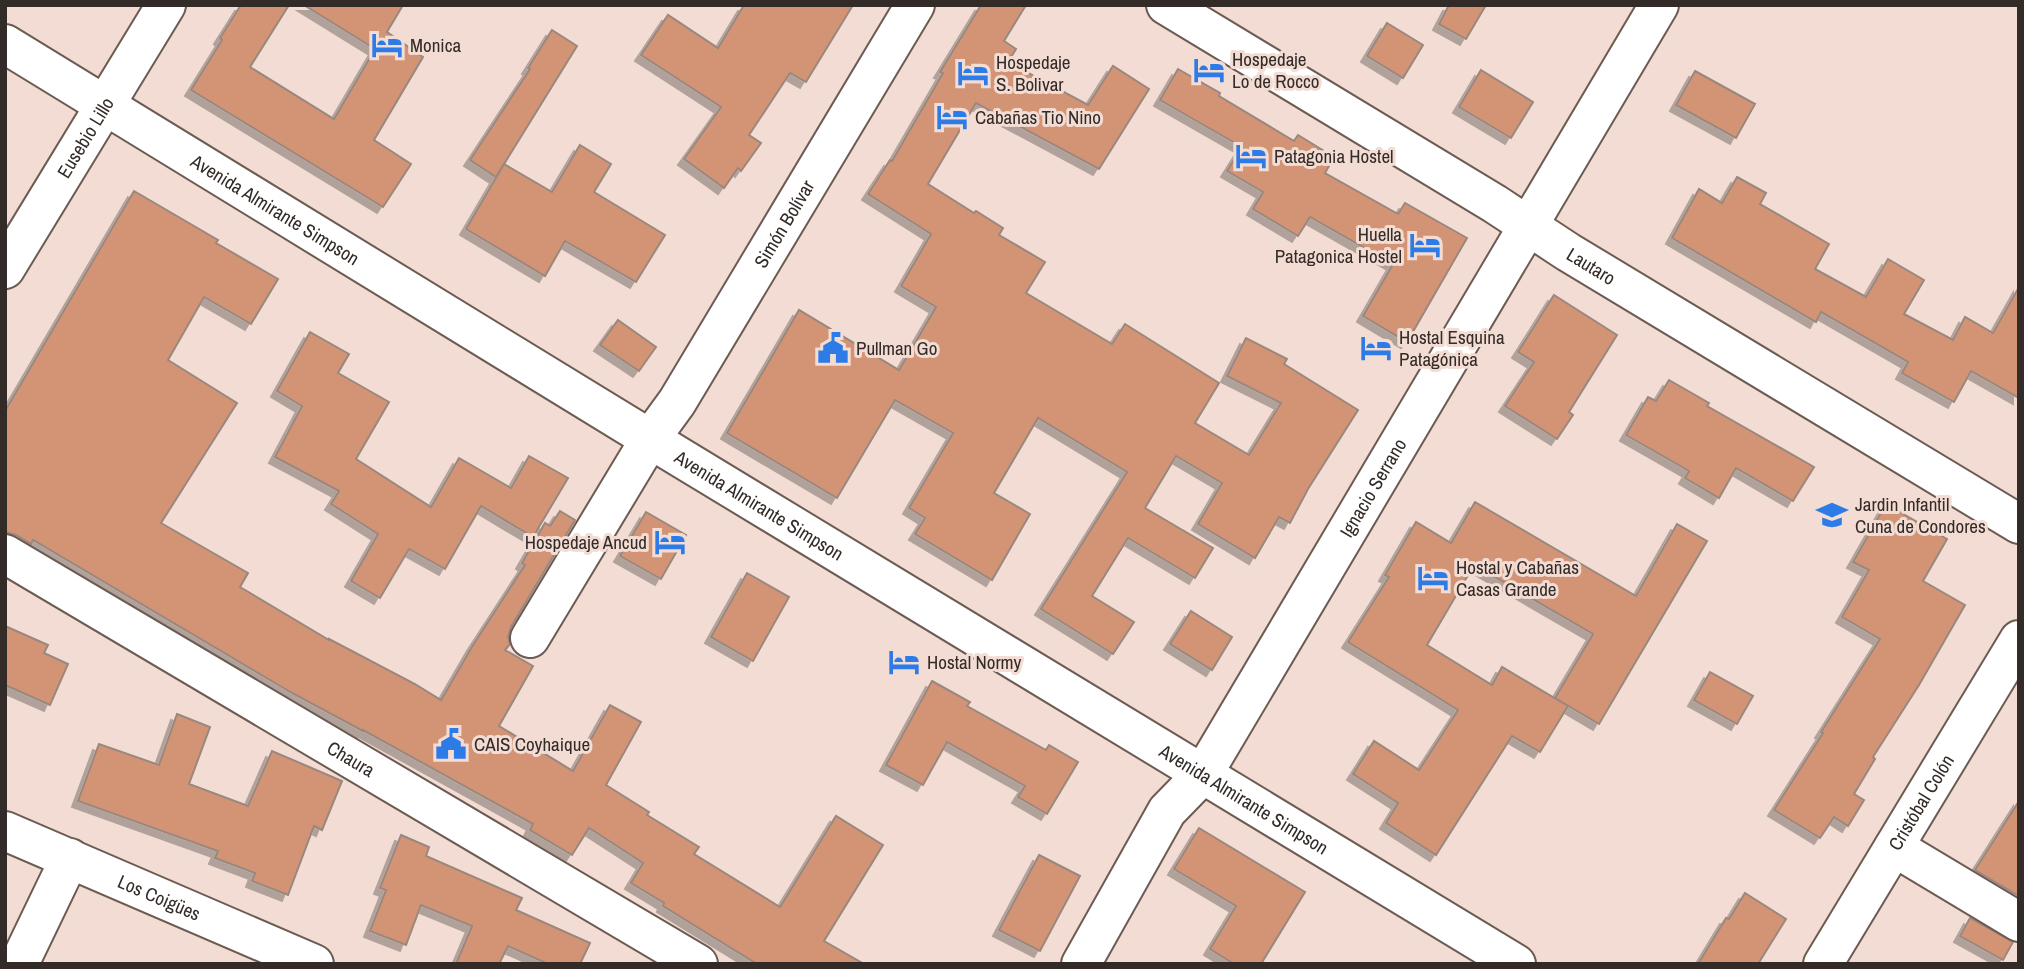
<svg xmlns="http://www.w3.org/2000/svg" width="2024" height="969" font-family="'Archivo Narrow',sans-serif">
<defs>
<filter id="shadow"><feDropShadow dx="-6" dy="6" stdDeviation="0" flood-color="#0004"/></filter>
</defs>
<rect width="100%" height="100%" fill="#f2dcd3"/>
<!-- building -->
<g fill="#d39476" stroke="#9a877e" stroke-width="2" filter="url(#shadow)">
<polygon points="241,5 289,5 250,67 334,119 375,49 304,5 403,5 387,32 423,57 374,140 411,164 383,207 191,90 222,40 220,38"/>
<polygon points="744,5 853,5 806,82 790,73 749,135 761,143 741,171 738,168 724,188 684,159 721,107 641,55 668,15 718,48"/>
<polygon points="981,5 1026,5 1004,41 1016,49 1008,62 1088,105 1113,66 1149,89 1099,169 976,103 928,184 974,213 976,211 1003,228 999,235 1045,262 1026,293 1112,344 1125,324 1219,383 1195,423 1249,455 1281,403 1227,376 1246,338 1287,359 1284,364 1358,410 1308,489 1290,523 1279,517 1255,558 1198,524 1222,483 1176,456 1145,508 1213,548 1195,578 1128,538 1092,596 1134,622 1113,654 1041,609 1127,472 1038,418 994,493 1030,514 992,580 915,534 925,518 909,508 953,433 895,400 837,498 727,433 799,310 899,370 936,307 901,286 931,234 868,194 890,160 892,161 943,73 940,72"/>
<polygon points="1449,5 1486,5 1466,39 1439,24"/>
<polygon points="1387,23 1423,45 1403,78 1367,56"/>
<polygon points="552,30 577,46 496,177 470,160 530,69 528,68"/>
<polygon points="1178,69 1220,93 1219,96 1294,141 1298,135 1334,157 1325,173 1398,214 1405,203 1467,238 1407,342 1363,316 1393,264 1310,217 1298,236 1253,209 1263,192 1227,171 1242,147 1160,100"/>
<polygon points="1481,70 1533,102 1511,138 1459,107"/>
<polygon points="1695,71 1755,104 1736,138 1676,105"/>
<polygon points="580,145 611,164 594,192 665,235 636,282 565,241 545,276 466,229 504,164 552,192"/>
<polygon points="1737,177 1766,193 1760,204 1829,244 1815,269 1866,297 1888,259 1924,280 1904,314 1953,340 1965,317 1993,333 2019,287 2019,398 1971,371 1954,402 1902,373 1908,362 1821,312 1816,322 1672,238 1699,189 1722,203"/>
<polygon points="134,191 218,240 216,243 278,279 251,324 204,297 168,360 237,403 161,523 248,573 240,587 329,640 329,639 415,684 441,700 473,645 525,565 522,563 545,523 550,526 560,511 575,520 511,627 508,637 510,644 505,650 533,666 499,726 573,771 610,705 641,722 606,785 649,812 647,815 699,847 694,854 780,907 836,816 883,845 824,941 864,964 757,964 663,906 664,903 631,883 643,863 589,828 572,855 530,830 533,824 363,730 363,731 292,693 33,540 31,544 16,535 5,532 5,411"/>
<polygon points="1554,295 1617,335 1569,412 1573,415 1557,439 1505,406 1534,362 1518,352"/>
<polygon points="618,320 656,347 639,371 600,345"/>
<polygon points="310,332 349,354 338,373 389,402 356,459 431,507 459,458 511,488 529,456 568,478 533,537 481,506 445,569 409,549 380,598 351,581 378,534 331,504 339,491 275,457 302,406 277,391"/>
<polygon points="1669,380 1709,403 1707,406 1814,467 1793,501 1736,468 1719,498 1685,478 1689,471 1626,435 1648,397 1656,401"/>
<polygon points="1475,502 1636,596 1677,524 1707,541 1599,724 1555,698 1593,634 1474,565 1427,645 1492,685 1502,667 1568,706 1540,752 1512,736 1436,855 1386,823 1398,803 1353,774 1374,741 1419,770 1458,710 1348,642 1389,577 1385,575 1416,522 1451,543"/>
<polygon points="1886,504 1947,539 1923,581 1965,605 1919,685 1873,757 1875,759 1854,794 1864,800 1848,826 1834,817 1820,838 1774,810 1823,733 1821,732 1880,639 1842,617 1869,570 1853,562"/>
<polygon points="646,512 686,535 661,579 620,556"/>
<polygon points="747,573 789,597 753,661 711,637"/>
<polygon points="1191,611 1232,637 1212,670 1170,644"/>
<polygon points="5,626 48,645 44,653 68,664 50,705 5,685"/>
<polygon points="1710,672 1753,696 1737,724 1694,700"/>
<polygon points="932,681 970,702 967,706 1046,750 1049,745 1078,762 1047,814 1018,797 1025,786 947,742 923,785 886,765"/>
<polygon points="177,714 210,727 189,784 248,806 272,751 342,781 322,830 314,826 288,895 252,881 255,873 215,858 218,851 78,801 99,744 159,765"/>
<polygon points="2019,801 2019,896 1975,870"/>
<polygon points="1199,828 1305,892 1261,964 1234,964 1210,949 1236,906 1174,869"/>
<polygon points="401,835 429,847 426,856 522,898 516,910 590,943 580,964 548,964 508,946 499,964 456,964 472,926 421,905 406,945 370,931 386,890 380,888"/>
<polygon points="1039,855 1080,876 1040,951 999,930"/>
<polygon points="1745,893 1786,919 1758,964 1698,964 1726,918 1729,919"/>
<polygon points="1970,918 2013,942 2003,960 1960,936"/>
</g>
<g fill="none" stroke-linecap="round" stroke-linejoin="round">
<defs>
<g id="minor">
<path id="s1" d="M1166,5L1495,204L1568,252L2019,524"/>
<path id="s2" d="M5,554L698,964"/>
<path id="s3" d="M530,638L650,439L677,402L915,5"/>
<polyline points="1894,847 2019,922"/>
<polyline points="19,964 70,858"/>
<path id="s4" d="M1081,964L1167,811L1203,774L1659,5"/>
<path id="s5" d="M1823,964L2019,640"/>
</g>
<g id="major">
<path id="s6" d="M5,44L650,439L1516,964"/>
<path id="s7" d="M5,269L166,5"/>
<path id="s8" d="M5,831L314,964"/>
</g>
</defs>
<!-- minor casing -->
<use href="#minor" stroke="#6c5b52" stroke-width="42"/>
<!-- major casing -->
<use href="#major" stroke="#6c5b52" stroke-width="42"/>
<!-- minor -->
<use href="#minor" stroke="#fff" stroke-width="38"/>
<!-- major -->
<use href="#major" stroke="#fff" stroke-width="38"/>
</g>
<!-- icons -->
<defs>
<symbol id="hotel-bare" viewBox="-9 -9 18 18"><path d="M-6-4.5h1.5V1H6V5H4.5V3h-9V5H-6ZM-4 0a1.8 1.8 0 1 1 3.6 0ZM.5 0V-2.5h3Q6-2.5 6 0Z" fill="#2c7be7" stroke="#f2dcd3" stroke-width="2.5" paint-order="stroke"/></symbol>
<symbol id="civic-bare" viewBox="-9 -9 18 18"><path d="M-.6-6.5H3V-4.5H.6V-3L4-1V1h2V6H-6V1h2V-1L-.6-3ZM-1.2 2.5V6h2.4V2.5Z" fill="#2c7be7" stroke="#f2dcd3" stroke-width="2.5" paint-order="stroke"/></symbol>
<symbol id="school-bare" viewBox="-9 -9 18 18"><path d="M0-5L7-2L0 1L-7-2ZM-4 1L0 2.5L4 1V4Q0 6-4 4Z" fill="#2c7be7" stroke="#f2dcd3" stroke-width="2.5" paint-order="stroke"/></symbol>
</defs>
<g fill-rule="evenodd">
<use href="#hotel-bare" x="365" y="23" width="44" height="44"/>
<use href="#hotel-bare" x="1187" y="48" width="44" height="44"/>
<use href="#hotel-bare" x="951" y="51" width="44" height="44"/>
<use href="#hotel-bare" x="930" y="95" width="44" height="44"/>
<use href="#hotel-bare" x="1229" y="134" width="44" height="44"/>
<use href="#hotel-bare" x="1403" y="223" width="44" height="44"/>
<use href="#civic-bare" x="811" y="326" width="44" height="44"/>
<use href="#hotel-bare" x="1354" y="326" width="44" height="44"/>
<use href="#school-bare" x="1810" y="493" width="44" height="44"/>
<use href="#hotel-bare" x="648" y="520" width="44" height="44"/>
<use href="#hotel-bare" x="1411" y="556" width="44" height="44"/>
<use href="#hotel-bare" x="882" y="640" width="44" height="44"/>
<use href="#civic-bare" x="429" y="722" width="44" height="44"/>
</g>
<g text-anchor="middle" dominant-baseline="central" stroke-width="6" stroke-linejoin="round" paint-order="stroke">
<!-- poi labels -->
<g font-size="19" fill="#332b27" stroke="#f2dcd3" text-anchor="start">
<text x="410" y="45">Monica</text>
<text x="1232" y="59">Hospedaje<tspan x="1232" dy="22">Lo de Rocco</tspan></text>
<text x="996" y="62">Hospedaje<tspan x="996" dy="22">S. Bolivar</tspan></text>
<text x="975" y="117">Cabañas Tio Nino</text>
<text x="1274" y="156">Patagonia Hostel</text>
<text x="1402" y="234" text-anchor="end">Huella<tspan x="1402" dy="22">Patagonica Hostel</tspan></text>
<text x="1399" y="337">Hostal Esquina<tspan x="1399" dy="22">Patagónica</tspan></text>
<text x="856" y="348">Pullman Go</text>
<text x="1855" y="504">Jardin Infantil<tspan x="1855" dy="22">Cuna de Condores</tspan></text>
<text x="647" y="542" text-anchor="end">Hospedaje Ancud</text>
<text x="1456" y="567">Hostal y Cabañas<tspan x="1456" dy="22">Casas Grande</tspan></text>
<text x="927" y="662">Hostal Normy</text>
<text x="474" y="744">CAIS Coyhaique</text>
</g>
<!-- street labels -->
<g font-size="19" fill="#332b27" stroke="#f2dcd3">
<text stroke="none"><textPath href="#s7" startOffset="154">Eusebio Lillo</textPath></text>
<text stroke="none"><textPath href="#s6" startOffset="317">Avenida Almirante Simpson</textPath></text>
<text stroke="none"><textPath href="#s3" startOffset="486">Simón Bolívar</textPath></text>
<text stroke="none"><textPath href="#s1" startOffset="499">Lautaro</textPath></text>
<text stroke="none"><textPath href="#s4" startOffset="560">Ignacio Serrano</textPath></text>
<text stroke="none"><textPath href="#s6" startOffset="884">Avenida Almirante Simpson</textPath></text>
<text stroke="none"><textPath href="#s2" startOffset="402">Chaura</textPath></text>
<text stroke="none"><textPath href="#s6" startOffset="1451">Avenida Almirante Simpson</textPath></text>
<text stroke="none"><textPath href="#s5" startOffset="189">Cristóbal Colón</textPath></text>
<text stroke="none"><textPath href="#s8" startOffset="168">Los Coigües</textPath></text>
</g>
</g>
<!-- border -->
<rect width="2024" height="969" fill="none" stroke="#332b27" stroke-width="14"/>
</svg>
